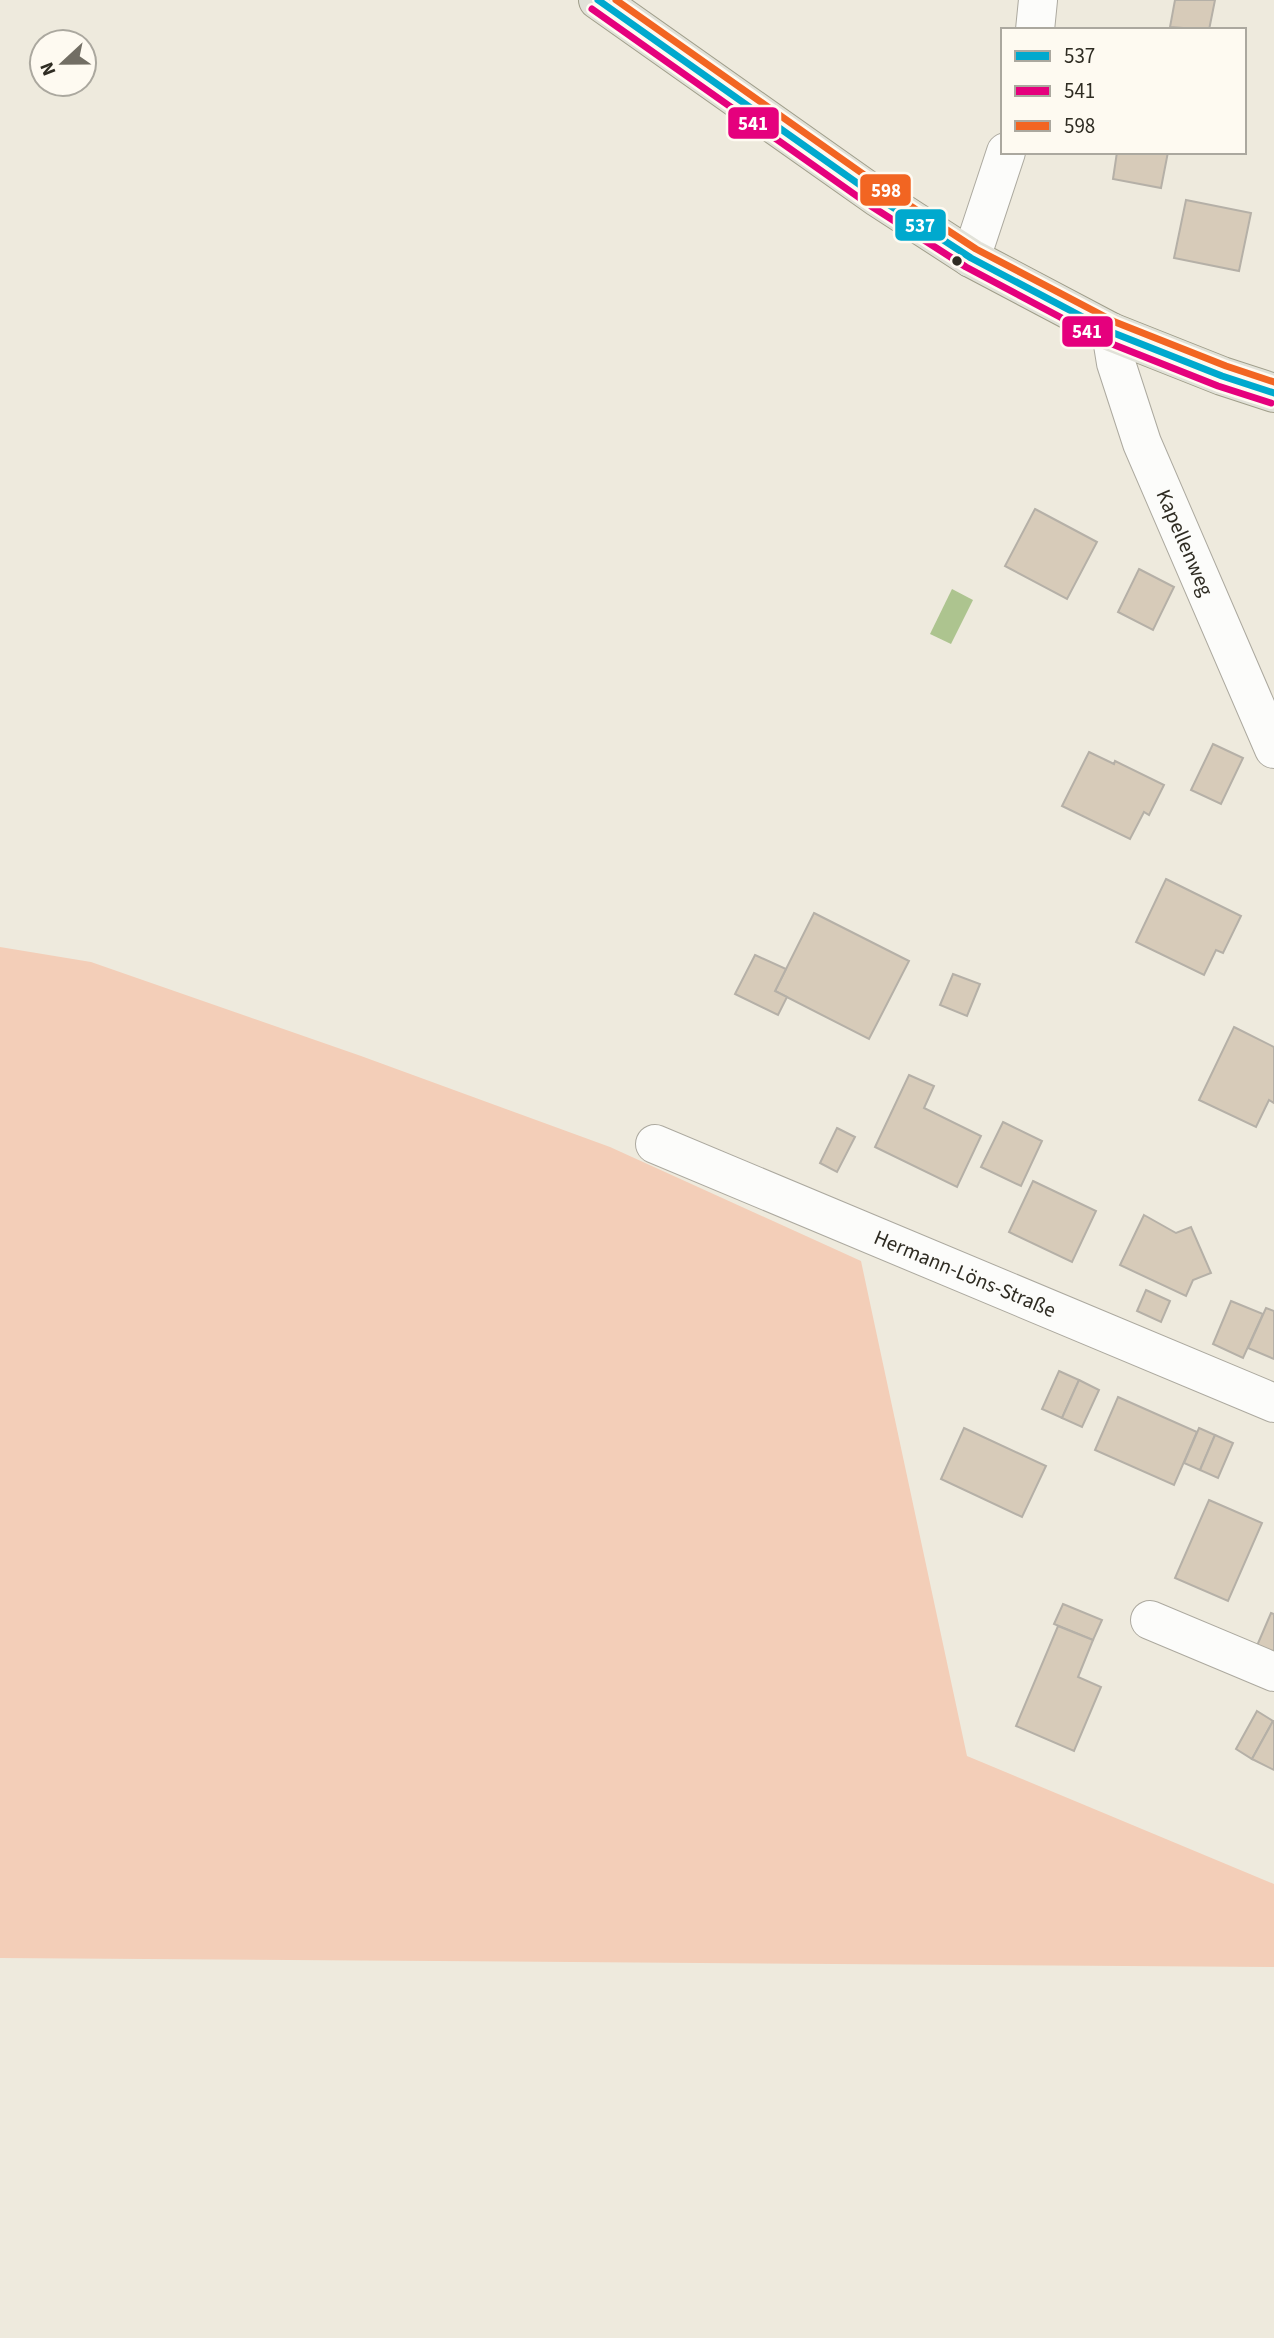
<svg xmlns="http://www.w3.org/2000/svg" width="1274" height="2338" font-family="'Source Sans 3',sans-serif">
<rect width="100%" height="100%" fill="#eeeadd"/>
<!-- green -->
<polygon fill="#f3ceb8" points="0,947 91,962 361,1056 610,1147 861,1261 967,1756 1274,1884 1274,1967 0,1958"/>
<!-- water -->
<polygon fill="#adc48f" points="952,589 973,600 951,644 930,634"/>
<!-- building -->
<g fill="#d7cbb9" stroke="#b5b0a7" stroke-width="2">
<polygon points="1175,0 1215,0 1209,30 1170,27"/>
<polygon points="1117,152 1168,152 1161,188 1113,179"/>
<polygon points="1186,200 1251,213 1239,271 1174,258"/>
<polygon points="1035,509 1097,542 1067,599 1005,566"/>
<polygon points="1139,569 1174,587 1153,630 1118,612"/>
<polygon points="1213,744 1243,758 1221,804 1191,790"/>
<polygon points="1089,752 1114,764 1115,761 1164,785 1149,815 1144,812 1130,839 1062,806"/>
<polygon points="1166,879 1241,916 1223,953 1216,950 1204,975 1136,942"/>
<polygon points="814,913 909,961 869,1039 775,991"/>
<polygon points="755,955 786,969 775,991 787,997 778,1015 735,994"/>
<polygon points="953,974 980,984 967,1016 940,1005"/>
<polygon points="1234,1027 1274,1047 1274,1103 1269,1100 1256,1127 1199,1100"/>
<polygon points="909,1075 934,1086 924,1108 981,1136 957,1187 875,1147"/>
<polygon points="1003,1122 1042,1141 1021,1186 981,1167"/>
<polygon points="837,1128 855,1137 837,1172 820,1163"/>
<polygon points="1033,1181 1096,1211 1072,1262 1009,1232"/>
<polygon points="1144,1215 1176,1233 1191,1227 1211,1273 1193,1280 1186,1296 1120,1265"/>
<polygon points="1146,1290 1170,1301 1161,1322 1137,1311"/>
<polygon points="1231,1301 1263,1314 1243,1358 1213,1344"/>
<polygon points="1266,1308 1274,1311 1274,1359 1248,1348"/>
<polygon points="1059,1371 1079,1380 1062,1418 1042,1409"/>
<polygon points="1079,1380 1099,1390 1082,1427 1062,1418"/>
<polygon points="1118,1397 1197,1432 1174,1485 1095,1450"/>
<polygon points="964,1428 1046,1466 1022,1517 941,1479"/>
<polygon points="1199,1428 1215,1435 1200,1470 1184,1463"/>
<polygon points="1215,1435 1233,1443 1218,1478 1200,1470"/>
<polygon points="1209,1500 1262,1523 1228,1601 1175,1578"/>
<polygon points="1063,1604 1102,1620 1093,1640 1054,1624"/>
<polygon points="1271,1613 1274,1614 1274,1656 1256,1648"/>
<polygon points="1058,1626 1093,1640 1078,1677 1101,1687 1074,1751 1016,1726"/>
<polygon points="1257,1711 1273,1721 1252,1759 1236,1749"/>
<polygon points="1273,1721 1274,1721 1274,1770 1252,1759"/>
</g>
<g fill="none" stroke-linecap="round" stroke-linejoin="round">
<defs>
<g id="minor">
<polyline points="1035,30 1038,0"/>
<polyline points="971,258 1006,152"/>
<path id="s1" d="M1111,332L1116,363L1142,443L1274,749"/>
<path id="s2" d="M655,1144L1274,1403"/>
<polyline points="1150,1620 1274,1672"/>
</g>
<polyline id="major" points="598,0 877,197 971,258 1111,332 1222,376 1274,393"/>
</defs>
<!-- minor casing -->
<use href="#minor" stroke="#aca99f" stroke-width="40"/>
<!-- major casing -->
<use href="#major" stroke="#a09e8a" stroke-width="40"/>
<!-- minor -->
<use href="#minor" stroke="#fcfcfa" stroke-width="38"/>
<!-- major -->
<use href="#major" stroke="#e1e1d8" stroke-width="38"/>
<defs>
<polyline id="bus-1" points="598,0 877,197 971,258 1111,332 1222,376 1274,393"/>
<polyline id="bus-2" points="592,9 871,206 966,267 1107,342 1218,386 1271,403"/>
<polyline id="bus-3" points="616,0 883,188 976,249 1115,322 1226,366 1274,382"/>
</defs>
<!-- bus-1 casing -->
<use href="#bus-1" stroke="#fefaf1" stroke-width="12"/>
<!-- bus-2 casing -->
<use href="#bus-2" stroke="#fefaf1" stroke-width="12"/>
<!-- bus-3 casing -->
<use href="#bus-3" stroke="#fefaf1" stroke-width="12"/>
<!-- bus-1 -->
<use href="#bus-1" stroke="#00a9ce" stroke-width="7"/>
<!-- bus-2 -->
<use href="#bus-2" stroke="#e5007d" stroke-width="7"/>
<!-- bus-3 -->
<use href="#bus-3" stroke="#f26522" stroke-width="7"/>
</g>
<!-- markers -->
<circle fill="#2f2c23" stroke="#fefaf1" stroke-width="2.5" cx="957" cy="261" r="6"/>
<g text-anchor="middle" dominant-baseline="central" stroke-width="7" stroke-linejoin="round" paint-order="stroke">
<!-- street labels -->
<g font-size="21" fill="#2f2c23" stroke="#fefaf1">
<text stroke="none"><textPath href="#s1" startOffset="224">Kapellenweg</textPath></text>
<text stroke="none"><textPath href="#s2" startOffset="336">Hermann-Löns-Straße</textPath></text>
</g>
</g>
<g stroke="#fefaf1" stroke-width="2.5">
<rect x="727" y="106" width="53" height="34" rx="7" fill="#e5007d"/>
<rect x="859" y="173" width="53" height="34" rx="7" fill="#f26522"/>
<rect x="894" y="208" width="53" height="34" rx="7" fill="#00a9ce"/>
<rect x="1061" y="315" width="53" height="33" rx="7" fill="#e5007d"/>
</g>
<g font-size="19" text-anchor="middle" font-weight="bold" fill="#fff">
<text x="753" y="130">541</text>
<text x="886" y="197">598</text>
<text x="920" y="232">537</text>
<text x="1087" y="338">541</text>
</g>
<!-- legend -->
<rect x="1001" y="28" width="245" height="126" fill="#fefaf1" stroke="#aba89f" stroke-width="2"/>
<rect x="1015" y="51" width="35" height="10" fill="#00a9ce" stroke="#aba89f" stroke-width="2"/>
<text x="1064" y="63" font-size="21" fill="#2f2c23">537</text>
<rect x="1015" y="86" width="35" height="10" fill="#e5007d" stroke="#aba89f" stroke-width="2"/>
<text x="1064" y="98" font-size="21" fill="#2f2c23">541</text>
<rect x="1015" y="121" width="35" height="10" fill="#f26522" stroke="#aba89f" stroke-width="2"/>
<text x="1064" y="133" font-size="21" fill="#2f2c23">598</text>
<!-- north arrow -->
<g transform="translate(63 63) rotate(248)"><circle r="33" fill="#fefaf1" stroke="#aba89f" stroke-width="2"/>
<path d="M0-5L12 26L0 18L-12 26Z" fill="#726e64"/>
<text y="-10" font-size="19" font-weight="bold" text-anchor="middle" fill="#2f2c23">N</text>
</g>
</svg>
